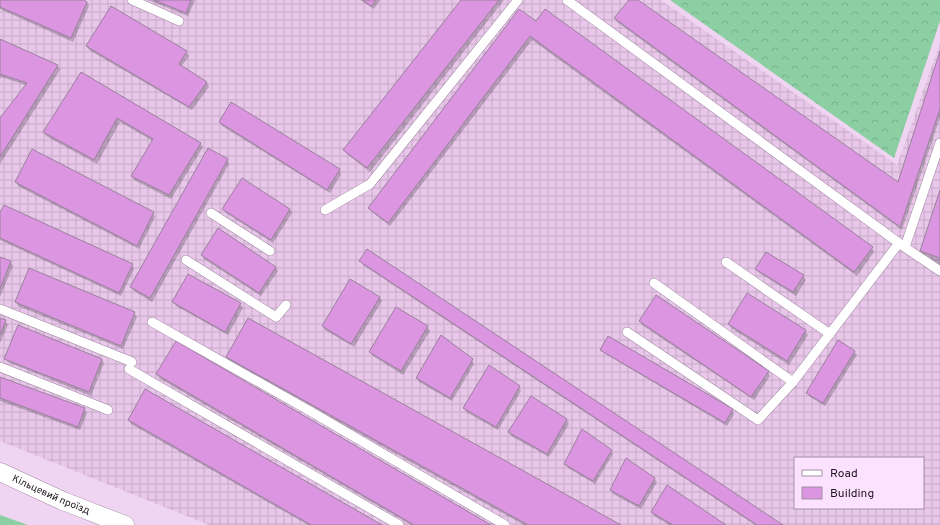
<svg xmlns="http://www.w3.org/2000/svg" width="940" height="525" font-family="Overpass,sans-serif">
<defs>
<pattern id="industrial-grid" width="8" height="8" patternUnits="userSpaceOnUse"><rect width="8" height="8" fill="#e8c7ea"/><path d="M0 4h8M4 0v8" fill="none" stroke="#c7aac8"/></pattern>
<pattern id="forest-crowns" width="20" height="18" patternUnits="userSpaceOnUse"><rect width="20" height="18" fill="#8bcfa3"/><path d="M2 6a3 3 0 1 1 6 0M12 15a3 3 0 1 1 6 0" fill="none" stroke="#78b18c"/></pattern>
</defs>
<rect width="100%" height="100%" fill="#f0d5f2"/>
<!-- industrial -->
<path fill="url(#industrial-grid)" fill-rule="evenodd" d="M0,0H661L897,165L940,43V525H209L0,441ZM795,458H923V508H795Z"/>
<!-- green -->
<polygon fill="#8bcfa3" points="0,515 28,525 0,525"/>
<!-- forest -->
<polygon fill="url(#forest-crowns)" points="670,0 940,0 940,21 894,158"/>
<!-- shadow -->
<g fill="#0003">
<polygon points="0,0 81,0 87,2 89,6 73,42 0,9"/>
<polygon points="148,0 195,0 188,16"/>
<polygon points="360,0 380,0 374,9"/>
<polygon points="462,0 504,0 370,172 347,154 345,150"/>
<polygon points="630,0 636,0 898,183 940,54 940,118 902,230 617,22 615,18"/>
<polygon points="520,11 872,248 874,252 857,276 532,40 390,226 372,212 370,208"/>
<polygon points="0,40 58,66 60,70 0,164 0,120 26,85 1,77 0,79"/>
<polygon points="87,46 186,52 189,56 181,67 207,83 209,87 192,110 89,50"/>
<polygon points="81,74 200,143 203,147 171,199 134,180 132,176 153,141 120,122 97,164 46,136 44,132"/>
<polygon points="220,122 339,170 341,174 330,193 222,126"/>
<polygon points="227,160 229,164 152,302 134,291 131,287"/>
<polygon points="16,182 153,213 155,217 139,249 18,186"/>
<polygon points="940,193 940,270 930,267 921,251"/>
<polygon points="223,209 290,209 292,213 273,243 226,213"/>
<polygon points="0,215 132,265 134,269 121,296 0,240"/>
<polygon points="218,230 276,268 278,271 261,296 204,259 202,255"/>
<polygon points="0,258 10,262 13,266 0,297"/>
<polygon points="361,261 781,525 755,525 363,265"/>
<polygon points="756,269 803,276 806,280 796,296 759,273"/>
<polygon points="189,275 240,304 243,308 228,335 176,306 174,302"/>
<polygon points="379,297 382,301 354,347 325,330 323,326"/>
<polygon points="16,302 134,313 137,317 123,349 18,306"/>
<polygon points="397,308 427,327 430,331 403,375 373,356 370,352"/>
<polygon points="0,319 5,321 8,325 0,343"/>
<polygon points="640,321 768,372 770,376 754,400 642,325"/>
<polygon points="729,324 805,331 808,335 789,365 731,328"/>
<polygon points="601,350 732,410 734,414 727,426 604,353"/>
<polygon points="854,351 857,355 825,406 810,397 807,393"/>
<polygon points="227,357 619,525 524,525 229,361"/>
<polygon points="5,358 102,359 104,363 91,396 8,362"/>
<polygon points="472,360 474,364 452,401 419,382 417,378"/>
<polygon points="157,374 489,525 411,525 159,378"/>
<polygon points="0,378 84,409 87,413 80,430 0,401"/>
<polygon points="519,387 521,391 498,430 466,412 464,408"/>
<polygon points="531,397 567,420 569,424 549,457 511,436 509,432"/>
<polygon points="129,420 380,525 308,525 131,424"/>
<polygon points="611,451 613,454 595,484 568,468 565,464"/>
<polygon points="654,478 657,482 641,509 613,494 611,490"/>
<polygon points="652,512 724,525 669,525 654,516"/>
</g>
<!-- building -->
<g fill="#db95e1" stroke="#9b829d">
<polygon points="0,0 84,0 87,2 71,38 0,7"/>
<polygon points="154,0 191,0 186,13"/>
<polygon points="363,0 376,0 371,6"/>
<polygon points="461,0 499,0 367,168 343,150"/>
<polygon points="629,0 638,0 898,182 940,51 940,109 900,227 614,18"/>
<polygon points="111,6 187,51 179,64 207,82 189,107 86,46"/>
<polygon points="519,9 536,21 545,9 873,247 854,272 530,36 388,223 368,208"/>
<polygon points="0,39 58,65 0,157 0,118 27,83 0,74"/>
<polygon points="81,72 201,143 169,195 131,176 153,139 117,118 94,160 43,132"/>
<polygon points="231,102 340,169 327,190 219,122"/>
<polygon points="208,148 228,159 150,298 130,287"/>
<polygon points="32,149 154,212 137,246 15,182"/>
<polygon points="242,178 290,209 271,240 222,209"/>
<polygon points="940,190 940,258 920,251"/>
<polygon points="4,205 133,264 119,293 0,238 0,212"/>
<polygon points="218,228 276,267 259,293 201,255"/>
<polygon points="367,249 783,525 757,525 359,261"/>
<polygon points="766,252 804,275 793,292 755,269"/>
<polygon points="0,257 11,261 0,289"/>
<polygon points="29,268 135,312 121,346 15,302"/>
<polygon points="188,274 241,303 225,332 172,302"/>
<polygon points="350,279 380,297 351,344 322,326"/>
<polygon points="747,293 806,330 787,361 728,324"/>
<polygon points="656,295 769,371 751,397 639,321"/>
<polygon points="396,307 428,326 401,371 369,352"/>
<polygon points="0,318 6,320 0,335"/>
<polygon points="248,318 621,525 528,525 226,357"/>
<polygon points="18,325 102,359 89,392 4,359"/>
<polygon points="441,335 473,359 450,398 416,378"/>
<polygon points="608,336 733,409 725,423 600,350"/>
<polygon points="838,340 855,351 823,403 806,393"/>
<polygon points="176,341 491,525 414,525 156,374"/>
<polygon points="489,365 520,386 496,427 463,408"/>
<polygon points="0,377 85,408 78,427 0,398"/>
<polygon points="145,389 382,525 311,525 128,420"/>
<polygon points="531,396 567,419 547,454 508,432"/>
<polygon points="582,429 612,450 593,481 564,464"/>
<polygon points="626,458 655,478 639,506 610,490"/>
<polygon points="667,485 726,525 673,525 651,512"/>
</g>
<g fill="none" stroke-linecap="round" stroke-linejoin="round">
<defs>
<g id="service">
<polyline points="132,0 179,21"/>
<polyline points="567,0 899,243 793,382 654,283"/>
<polyline points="325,210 370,184 518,0"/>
<polyline points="211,213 270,251"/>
<polyline points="900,244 940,271"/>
<polyline points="905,247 940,143"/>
<polyline points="186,260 276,317 286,305"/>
<polyline points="726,262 830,334"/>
<polyline points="0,309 132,362"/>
<polyline points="152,322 310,411 505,525"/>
<polyline points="627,332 758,420 793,382"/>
<polyline points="0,367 108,410"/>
<polyline points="129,369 399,525"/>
</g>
<g id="minor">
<path id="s1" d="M0,472L63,501L125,525"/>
</g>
</defs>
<!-- service casing -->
<use href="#service" stroke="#a188a2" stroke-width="10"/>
<!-- minor casing -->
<use href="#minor" stroke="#a188a2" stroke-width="19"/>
<!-- service -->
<use href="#service" stroke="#fff" stroke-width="9"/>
<!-- minor -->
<use href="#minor" stroke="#fff" stroke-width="18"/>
</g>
<g text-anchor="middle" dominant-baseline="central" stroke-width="3" stroke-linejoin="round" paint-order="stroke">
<!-- street labels -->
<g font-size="10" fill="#1f1620" stroke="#fde2ff">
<text stroke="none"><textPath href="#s1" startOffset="56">Кільцевий проїзд</textPath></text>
</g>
</g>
<!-- legend -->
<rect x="794" y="457" width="130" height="52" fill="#fde2ff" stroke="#a490a6"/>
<rect x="802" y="470" width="20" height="6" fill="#ffffff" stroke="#a490a6"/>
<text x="830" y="477" font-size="12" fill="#1f1620">Road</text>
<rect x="802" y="487" width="20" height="12" fill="#db95e1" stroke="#a490a6"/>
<text x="830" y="497" font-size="12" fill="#1f1620">Building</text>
</svg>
